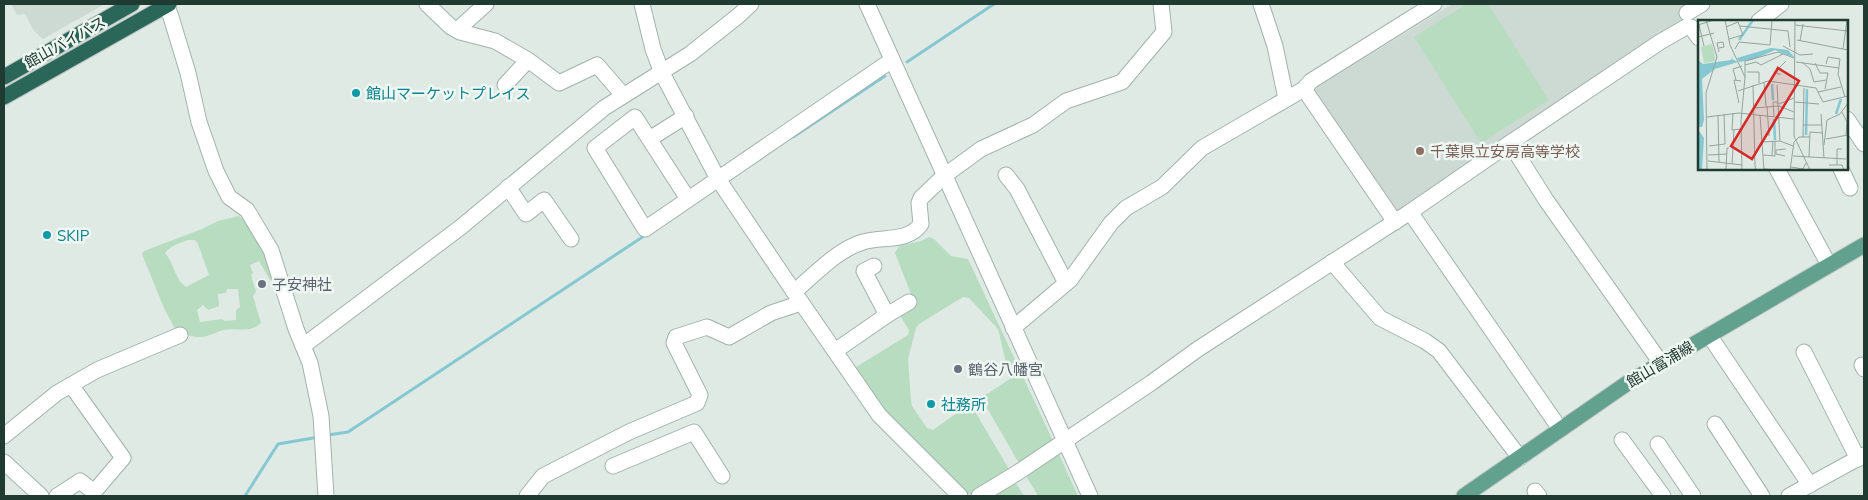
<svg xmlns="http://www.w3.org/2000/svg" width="1868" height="500" font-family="Mulish,'Noto Sans JP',sans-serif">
<rect width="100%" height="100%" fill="#dfeae5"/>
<!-- built -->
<g fill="#cddad4">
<polygon points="11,4 105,4 43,39 34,31 25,14 17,15"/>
<polygon points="1452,4 1712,4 1395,212 1311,91"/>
</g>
<!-- green -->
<g fill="#b7dcbf" fill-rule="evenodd">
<polygon points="1466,4 1488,4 1549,100 1481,143 1414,37"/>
<path d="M239,216C262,238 266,251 275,280H270L259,261L250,265L253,273L251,275L256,292L253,296L261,323C250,334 237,327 223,330C214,333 207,338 196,337C190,336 183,334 177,333L164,308L142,254L144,251L202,229L218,221ZM189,240H195L198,244L209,275L186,287C175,280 174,263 165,253C170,246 181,242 189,240ZM227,289H238L240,307L236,310V320L225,321L222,319L200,322L197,310L203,305L208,310L219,306L218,294L226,293Z"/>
<polygon points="929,237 934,239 951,256 968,259 1054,443 1020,465 983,401 984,396 1010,379 998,329 969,298 963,297 919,324 916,328 908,359 911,401 912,406 927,428 933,430 967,406 973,408 1010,471 973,495 957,490 881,414 854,373 856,367 908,335 909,330 899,314 913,299 895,253 899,246 921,241"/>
<polygon points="1058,452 1078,496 1038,496 1025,474"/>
<polygon points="1014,480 1024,496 993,496"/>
</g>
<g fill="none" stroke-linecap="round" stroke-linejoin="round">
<!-- stream -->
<g stroke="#85c8d1" stroke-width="3">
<polyline points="907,62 994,4"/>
<polyline points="793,137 885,76"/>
<polyline points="328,435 348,432 647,234"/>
<polyline points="245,496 278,444 319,437"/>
</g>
<defs>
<g id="minor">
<polyline points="166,4 171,17 188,73 199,122 216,171 229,197 247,210 271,250 296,329 310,363 321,416 326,496"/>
<polyline points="427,4 451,27 460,32 495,41 528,60 559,83 597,65 623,95"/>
<polyline points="642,4 653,49 662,73 718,179 794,292 879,415 960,496"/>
<polyline points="867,4 1090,496"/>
<polyline points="1261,4 1275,46 1286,99"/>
<polyline points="1687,13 1702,4"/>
<polyline points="1759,21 1781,4"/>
<polyline points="457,30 486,4"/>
<polyline points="505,85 528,60"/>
<polyline points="1304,89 1395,222"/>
<polyline points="1847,119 1864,144"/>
<polyline points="651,138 686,116"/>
<polyline points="1510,143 1546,200 1661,363"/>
<polyline points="1777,169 1829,265"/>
<polyline points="1841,169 1850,188"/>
<polyline points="1006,175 1017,189 1066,283"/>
<polyline points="508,187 526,214 544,200 571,239"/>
<polyline points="688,199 635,117 595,148 645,229 892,60"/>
<polyline points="1410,212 1560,429"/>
<polyline points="1332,262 1380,318 1425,341 1439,351 1520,458"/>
<polyline points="874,266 864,271 887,315"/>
<path d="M794,292C813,276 838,249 863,242C881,236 908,243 921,224L919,203L921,198L944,176L981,149L1033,125L1066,101L1122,82L1164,32L1161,4"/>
<polyline points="1013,328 1070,280 1111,223 1126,208 1162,187 1202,148 1304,89 1311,81 1434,4"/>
<polyline points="1709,335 1810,485"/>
<polyline points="303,346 461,227 604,108 690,54 738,16 751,4"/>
<polyline points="835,351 887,315 909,302"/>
<polyline points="1804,352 1858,459"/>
<polyline points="1862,365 1864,369"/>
<polyline points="1715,424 1762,496"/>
<polyline points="4,436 57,393 97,370 180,335"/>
<polyline points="1622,440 1663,496"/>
<polyline points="1658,444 1693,496"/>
<polyline points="4,462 41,496"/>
<polyline points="613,466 694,432 722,476"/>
<polyline points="1535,491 1539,496"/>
<polyline points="57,496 80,481 94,492 123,458 71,385"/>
<polyline points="527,496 543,476 629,432 697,403 700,395 674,343 676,337 707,327 729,337 771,313 801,303"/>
<polyline points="979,496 1017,473 1151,383 1198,349 1410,212 1510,143 1660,42 1686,27 1691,27 1699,38"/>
<polyline points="1789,496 1864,455"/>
</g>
<polyline id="major" points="1464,496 1629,382 1864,245"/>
<g id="highway">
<polyline points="4,77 132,4"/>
<polyline points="4,97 169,4"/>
</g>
</defs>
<!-- minor casing -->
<use href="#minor" stroke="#a2b2ac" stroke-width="17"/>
<!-- major casing -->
<use href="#major" stroke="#bcc4c2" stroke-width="17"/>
<!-- highway casing -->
<use href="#highway" stroke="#bcc4c2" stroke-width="17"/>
<!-- minor -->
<use href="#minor" stroke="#fff" stroke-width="15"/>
<!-- major -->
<use href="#major" stroke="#62a18e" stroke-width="15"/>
<!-- highway -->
<use href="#highway" stroke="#2b6758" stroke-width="15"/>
</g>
<!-- markers -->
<g fill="#0f9aa8" stroke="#eff7f3" stroke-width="2">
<circle cx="356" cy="93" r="5"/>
<circle cx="47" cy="235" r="5"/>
<circle cx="931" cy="404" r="5"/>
</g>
<circle fill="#8d6e63" stroke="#eff7f3" stroke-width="2" cx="1420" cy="151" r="5"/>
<g fill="#6b7280" stroke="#eff7f3" stroke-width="2">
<circle cx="262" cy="284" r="5"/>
<circle cx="958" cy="369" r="5"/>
</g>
<g text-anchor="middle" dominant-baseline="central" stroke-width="5" stroke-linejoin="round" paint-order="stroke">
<!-- street labels -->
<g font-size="15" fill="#203b32" stroke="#eff7f3">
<text transform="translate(65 42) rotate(-29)">館山バイパス</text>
<text transform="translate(1660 364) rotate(-31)">館山富浦線</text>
</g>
<!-- culture labels -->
<g font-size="15" fill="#0d838f" stroke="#eff7f3" text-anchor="start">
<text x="366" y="93">館山マーケットプレイス</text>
<text x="57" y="235">SKIP</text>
<text x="941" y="404">社務所</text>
</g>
<!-- education labels -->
<g font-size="15" fill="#785e54" stroke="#eff7f3" text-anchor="start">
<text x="1430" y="151">千葉県立安房高等学校</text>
</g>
<!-- worship labels -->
<g font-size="15" fill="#5b616d" stroke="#eff7f3" text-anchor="start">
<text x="272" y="284">子安神社</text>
<text x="968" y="369">鶴谷八幡宮</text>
</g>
</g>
<!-- overview -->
<g transform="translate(1698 20)">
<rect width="150" height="150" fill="#dfeae5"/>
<path d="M14,24L18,41L6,43L3,27Z" fill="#b7dcbf"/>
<path d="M73,28L90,30L97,38L77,30L54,40L41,42L39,38ZM36,34L34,39L40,42L17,49L4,59L6,100L4,107H0V40L5,44L33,40ZM0,109L6,118L4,150H0Z" fill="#85c8d1"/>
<path fill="none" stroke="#85c8d1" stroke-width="2.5" d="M41,20L55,0M74,64L75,80M138,94L143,79M76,99L77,120M108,115L109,69"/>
<path fill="none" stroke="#93a49d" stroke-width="1" d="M8,0L19,37L8,73L9,150M27,0L32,25L47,57L43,101L44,150M97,0L96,116L112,150M0,5L16,0M1,5L6,26M97,5L150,11M42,6L90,11L92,27M28,7L40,2L45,15L31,19M0,17L16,13M99,20L150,30M102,21L105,4M85,26L102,35L115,34M21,28L26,27L25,22L19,23L21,32M37,29L41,22L72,25L74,0M145,29L149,0M98,42L141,48M104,42L112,49L116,62L128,60M117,43L122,53H130L127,69M128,44L130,37L142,39L140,54L147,77M47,45L58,42L63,45L85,34M49,52H61V63M83,54H79V50L88,41M47,57V41L80,32L96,38M38,60L35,49L44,46M66,62L68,86M55,65L57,146L58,150H65M79,65L82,121M40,71L70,61L118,68L125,82L150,76M120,72L143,67M97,82L121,84M41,83L36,60L43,61M81,84L96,78M69,86L71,116M56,88L81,86L96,92M144,92L149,102L148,115M35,93L34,110L43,109M123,94L126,138M20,95L21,142M62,95L66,150M76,96L75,82H80L79,84M9,97L41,93L96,99M105,105H124M105,117L106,68M128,119L150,115M65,122L82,121L95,126M126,125L129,100L142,94L150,83M11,126L27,124L26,94M10,135L29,134M65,135L77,136V121M74,136L75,121M87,136L78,134V130L88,129M95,136L148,139M111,137L112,112L125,113M10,141L44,145M34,144L36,110M131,145H144L146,150M139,145V129H144M93,147L105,149L108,143M66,149L81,150M28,150L29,128H31M92,150L96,122L101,117H112"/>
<path fill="#d62828" fill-opacity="0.15" stroke="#d62828" stroke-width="2.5" d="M80,48L101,61L54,139L33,126Z"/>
<rect width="150" height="150" fill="none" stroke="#203b32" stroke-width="2.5"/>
</g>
<!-- border -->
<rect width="1868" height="500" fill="none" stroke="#203b32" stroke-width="10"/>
</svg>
